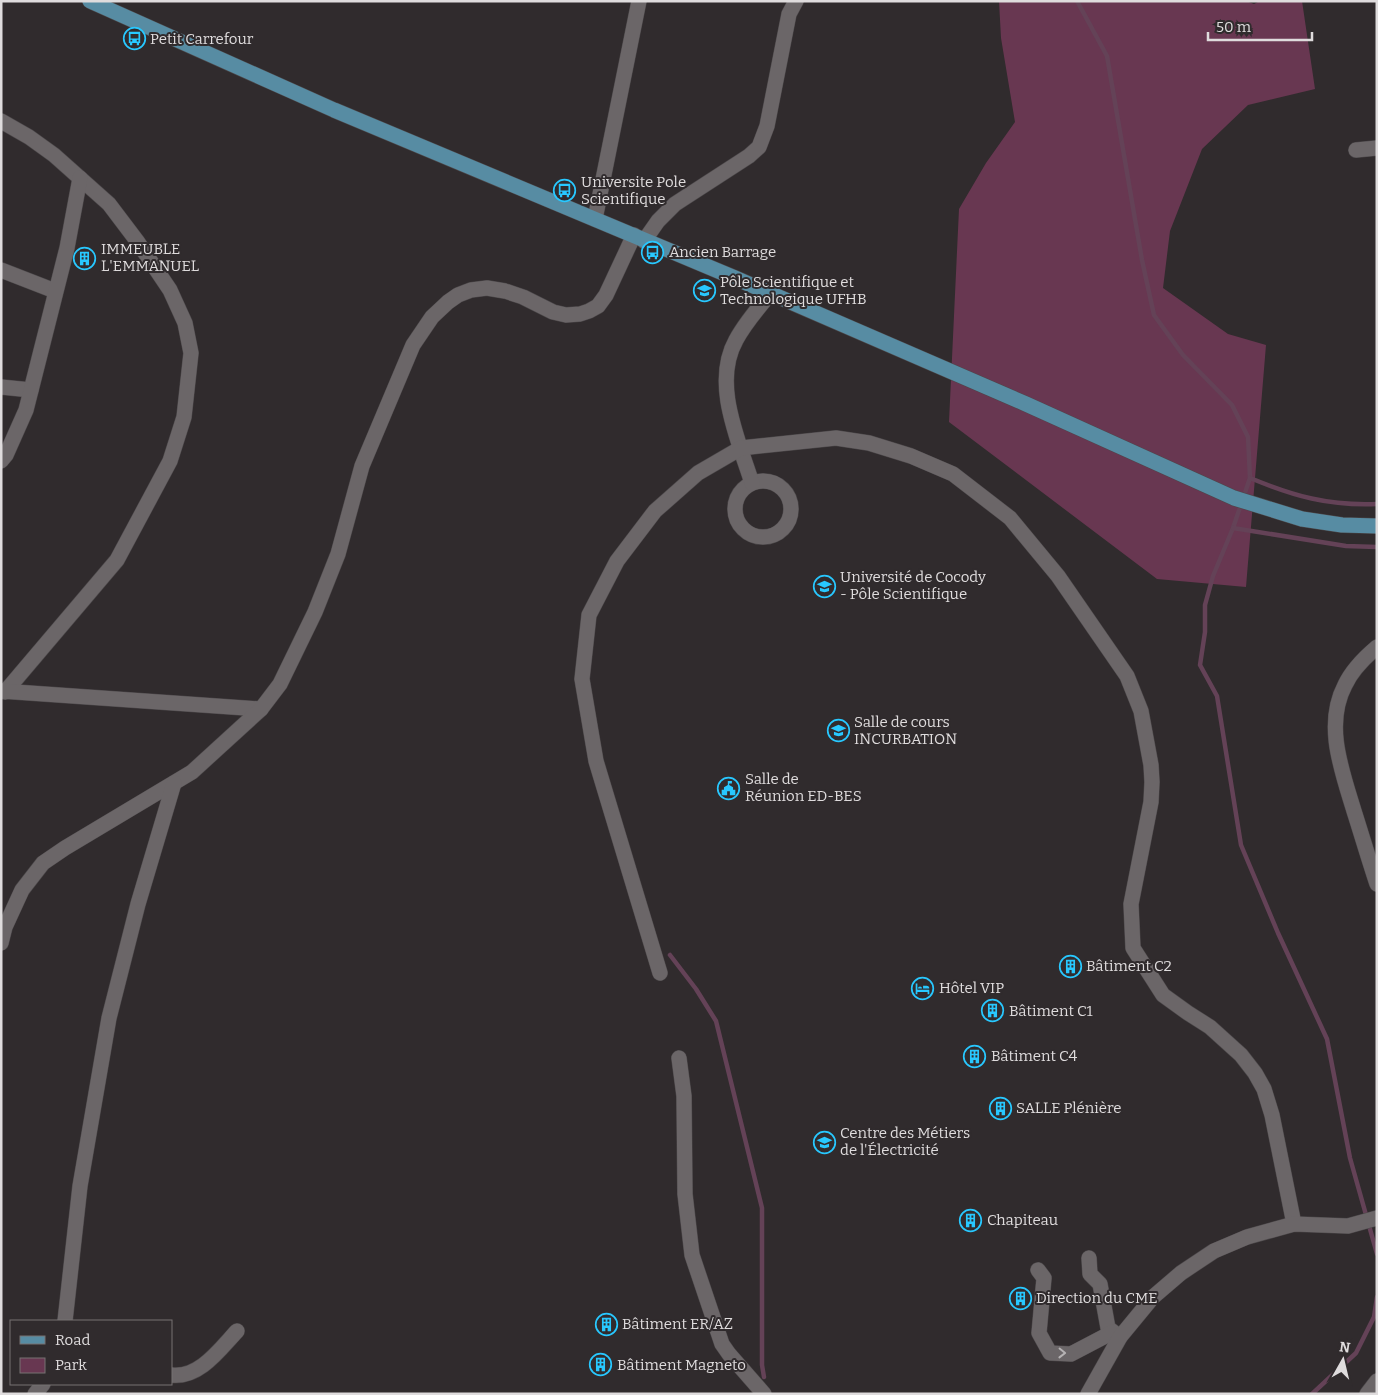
<svg xmlns="http://www.w3.org/2000/svg" width="1378" height="1395" font-family="Bitter,serif">
<rect width="100%" height="100%" fill="#302b2d"/>
<!-- green -->
<polygon fill="#683751" points="999,1 1246,1 1254,4 1260,1 1302,1 1315,89 1248,105 1202,149 1170,231 1163,288 1228,334 1266,345 1246,587 1157,579 949,422 959,209 986,163 1015,122 1001,38"/>
<g fill="none" stroke-linecap="round" stroke-linejoin="round">
<!-- stream -->
<g stroke="#644257" stroke-width="4.5">
<polyline points="1077,1 1107,56 1142,260 1154,315 1183,355 1232,405 1248,437 1250,478 1233,528 1213,576 1205,605 1205,632 1200,665 1217,696 1241,845 1278,933 1327,1039 1350,1158 1377,1254"/>
<path d="M1250,478C1294,496 1328,506 1377,504"/>
<polyline points="1233,528 1346,546 1377,547"/>
<polyline points="670,955 696,989 716,1021 762,1208 762,1365 764,1377"/>
<polyline points="1312,1394 1356,1353 1374,1317 1377,1297"/>
</g>
<defs>
<g id="minor">
<polyline points="1,121 29,137 54,155 109,204 137,241 170,290 185,323 191,353 184,417 170,461 117,560 5,692"/>
<polyline points="1356,150 1377,148"/>
<polyline points="595,219 639,1"/>
<polyline points="644,241 658,221 675,204 749,156 759,147 767,126 789,14 796,1"/>
<polyline points="1,270 55,291"/>
<polyline points="1,387 31,390"/>
<polyline points="1,461 6,455 26,410 67,248 80,178"/>
<circle cx="763" cy="509" r="28"/>
<path d="M752,483C738,439 712,383 736,340C745,323 758,308 770,294"/>
<path d="M1377,647C1364,658 1352,670 1345,685C1324,725 1342,771 1354,811C1362,836 1369,860 1377,884"/>
<polyline points="1,691 261,709"/>
<polyline points="1,943 5,927 22,890 43,863 65,848 192,772 261,709 280,684 315,612 338,554 362,466 413,345 432,317 448,302 458,295 471,290 487,288 505,291 523,297 553,312 566,315 580,314 589,311 598,306 606,295 634,235"/>
<polyline points="660,973 596,761 582,679 589,615 617,561 655,511 698,473 741,448 836,438 869,443 911,456 953,474 1010,518 1058,576 1127,676 1141,711 1151,765 1152,782 1151,802 1131,904 1133,948 1163,995 1188,1013 1210,1027 1241,1055 1255,1073 1264,1089 1272,1115 1294,1224"/>
<polyline points="679,1058 684,1096 685,1194 692,1255 722,1344 729,1354 764,1394"/>
<polyline points="1089,1258 1090,1274 1100,1284 1108,1328 1120,1337"/>
<polyline points="1038,1270 1044,1278 1039,1333 1050,1353 1071,1354 1113,1332"/>
<polyline points="65,1321 80,1186 109,1018 138,904 174,783"/>
<path d="M171,1375C199,1379 220,1349 237,1331"/>
<polyline points="35,1394 43,1384"/>
<polyline points="1088,1394 1120,1337 1153,1297 1181,1273 1214,1251 1247,1237 1294,1224 1348,1226 1377,1218"/>
<polyline points="1367,1394 1377,1381"/>
</g>
<polyline id="major" points="90,1 334,110 735,278 1026,404 1234,498 1302,519 1342,525 1377,526"/>
</defs>
<!-- minor casing -->
<use href="#minor" stroke="#4c484a" stroke-width="16"/>
<!-- major casing -->
<use href="#major" stroke="#4c484a" stroke-width="16"/>
<!-- minor -->
<use href="#minor" stroke="#6b6668" stroke-width="15"/>
<!-- major -->
<use href="#major" stroke="#578ca3" stroke-width="15"/>
</g>
<!-- one-way arrows -->
<defs><path id="oneway-chevron" d="M-2-3.5L2.5 0L-2 3.5" fill="none" stroke-width="1.6" stroke-linecap="round" stroke-linejoin="round" transform="scale(1.25)"/></defs>
<use stroke="#b6b3b4" href="#oneway-chevron" transform="translate(1062 1353) rotate(1)"/>
<!-- icons -->
<defs>
<symbol id="bus-ring" viewBox="-11 -11 22 22"><circle r="9.5" fill="#302b2d" stroke="#28c8ff" stroke-width="1.5"/><path d="M-5-6H5V4H4V6H2V4H-2V6H-4V4H-5ZM-3.5-4V0h7V-4ZM-3.5 1.2v1.5H-2V1.2ZM2 1.2v1.5H3.5V1.2Z" fill="#28c8ff"/></symbol>
<symbol id="building-ring" viewBox="-11 -11 22 22"><circle r="9.5" fill="#302b2d" stroke="#28c8ff" stroke-width="1.5"/><path d="M-4-6H4V6H1V3H-1V6H-4ZM-2.5-4.3h1.7v1.8h-1.7ZM.8-4.3h1.7v1.8H.8ZM-2.5-1h1.7V.8h-1.7ZM.8-1h1.7V.8H.8Z" fill="#28c8ff"/></symbol>
<symbol id="school-ring" viewBox="-11 -11 22 22"><circle r="9.5" fill="#302b2d" stroke="#28c8ff" stroke-width="1.5"/><path d="M0-5L7-2L0 1L-7-2ZM-4 1L0 2.5L4 1V4Q0 6-4 4Z" fill="#28c8ff"/></symbol>
<symbol id="university-ring" viewBox="-11 -11 22 22"><circle r="9.5" fill="#302b2d" stroke="#28c8ff" stroke-width="1.5"/><path d="M0-5L7-2L0 1L-7-2ZM-4 1L0 2.5L4 1V4Q0 6-4 4Z" fill="#28c8ff"/></symbol>
<symbol id="civic-ring" viewBox="-11 -11 22 22"><circle r="9.5" fill="#302b2d" stroke="#28c8ff" stroke-width="1.5"/><path d="M-.6-6.5H3V-4.5H.6V-3L4-1V1h2V6H-6V1h2V-1L-.6-3ZM-1.2 2.5V6h2.4V2.5Z" fill="#28c8ff"/></symbol>
<symbol id="hotel-ring" viewBox="-11 -11 22 22"><circle r="9.5" fill="#302b2d" stroke="#28c8ff" stroke-width="1.5"/><path d="M-6-4.5h1.5V1H6V5H4.5V3h-9V5H-6ZM-4 0a1.8 1.8 0 1 1 3.6 0ZM.5 0V-2.5h3Q6-2.5 6 0Z" fill="#28c8ff"/></symbol>
</defs>
<g fill-rule="evenodd">
<use href="#bus-ring" x="122" y="26" width="25" height="25"/>
<use href="#bus-ring" x="552" y="178" width="25" height="25"/>
<use href="#bus-ring" x="640" y="240" width="25" height="25"/>
<use href="#building-ring" x="72" y="246" width="25" height="25"/>
<use href="#school-ring" x="692" y="278" width="25" height="25"/>
<use href="#university-ring" x="812" y="574" width="25" height="25"/>
<use href="#school-ring" x="826" y="718" width="25" height="25"/>
<use href="#civic-ring" x="716" y="776" width="25" height="25"/>
<use href="#building-ring" x="1058" y="954" width="25" height="25"/>
<use href="#hotel-ring" x="910" y="976" width="25" height="25"/>
<use href="#building-ring" x="980" y="998" width="25" height="25"/>
<use href="#building-ring" x="962" y="1044" width="25" height="25"/>
<use href="#building-ring" x="988" y="1096" width="25" height="25"/>
<use href="#university-ring" x="812" y="1130" width="25" height="25"/>
<use href="#building-ring" x="958" y="1208" width="25" height="25"/>
<use href="#building-ring" x="1008" y="1286" width="25" height="25"/>
<use href="#building-ring" x="594" y="1312" width="25" height="25"/>
<use href="#building-ring" x="588" y="1352" width="25" height="25"/>
</g>
<g text-anchor="middle" dominant-baseline="central" stroke-width="4" stroke-linejoin="round" paint-order="stroke">
<!-- poi labels -->
<g font-size="15" fill="#dfdcdd" stroke="#302b2d" text-anchor="start">
<text x="150" y="39">Petit Carrefour</text>
<text x="581" y="182">Universite Pole<tspan x="581" dy="17">Scientifique</tspan></text>
<text x="101" y="249">IMMEUBLE<tspan x="101" dy="17">L'EMMANUEL</tspan></text>
<text x="669" y="252">Ancien Barrage</text>
<text x="720" y="282">Pôle Scientifique et<tspan x="720" dy="17">Technologique UFHB</tspan></text>
<text x="840" y="577">Université de Cocody<tspan x="840" dy="17">- Pôle Scientifique</tspan></text>
<text x="854" y="722">Salle de cours<tspan x="854" dy="17">INCURBATION</tspan></text>
<text x="745" y="779">Salle de<tspan x="745" dy="17">Réunion ED-BES</tspan></text>
<text x="1086" y="966">Bâtiment C2</text>
<text x="939" y="988">Hôtel VIP</text>
<text x="1009" y="1011">Bâtiment C1</text>
<text x="991" y="1056">Bâtiment C4</text>
<text x="1016" y="1108">SALLE Plénière</text>
<text x="840" y="1133">Centre des Métiers<tspan x="840" dy="17">de l'Électricité</tspan></text>
<text x="987" y="1220">Chapiteau</text>
<text x="1036" y="1298">Direction du CME</text>
<text x="622" y="1324">Bâtiment ER/AZ</text>
<text x="617" y="1365">Bâtiment Magneto</text>
</g>
</g>
<!-- border -->
<rect width="1378" height="1395" fill="none" stroke="#dfdcdd" stroke-width="5"/>
<!-- legend -->
<rect x="10" y="1320" width="162" height="65" fill="#302b2d" stroke="#767273"/>
<rect x="20" y="1336" width="25" height="8" fill="#578ca3" stroke="#767273"/>
<text x="55" y="1345" font-size="15" fill="#dfdcdd">Road</text>
<rect x="20" y="1358" width="25" height="15" fill="#683751" stroke="#767273"/>
<text x="55" y="1370" font-size="15" fill="#dfdcdd">Park</text>
<!-- north arrow -->
<g transform="translate(1343 1360) rotate(8)" stroke="#302b2d" stroke-width="4" paint-order="stroke">
<path d="M0-4L9 19L0 12L-9 19Z" fill="#dfdcdd"/>
<text y="-8" font-size="14" font-weight="bold" text-anchor="middle" fill="#dfdcdd">N</text>
</g>
<!-- scale -->
<path d="M1208 32v8h104v-8" fill="none" stroke="#dfdcdd" stroke-width="2.5"/>
<text x="1216" y="32" font-size="15" fill="#dfdcdd" stroke="#302b2d" stroke-width="4" paint-order="stroke">50 m</text>
</svg>
